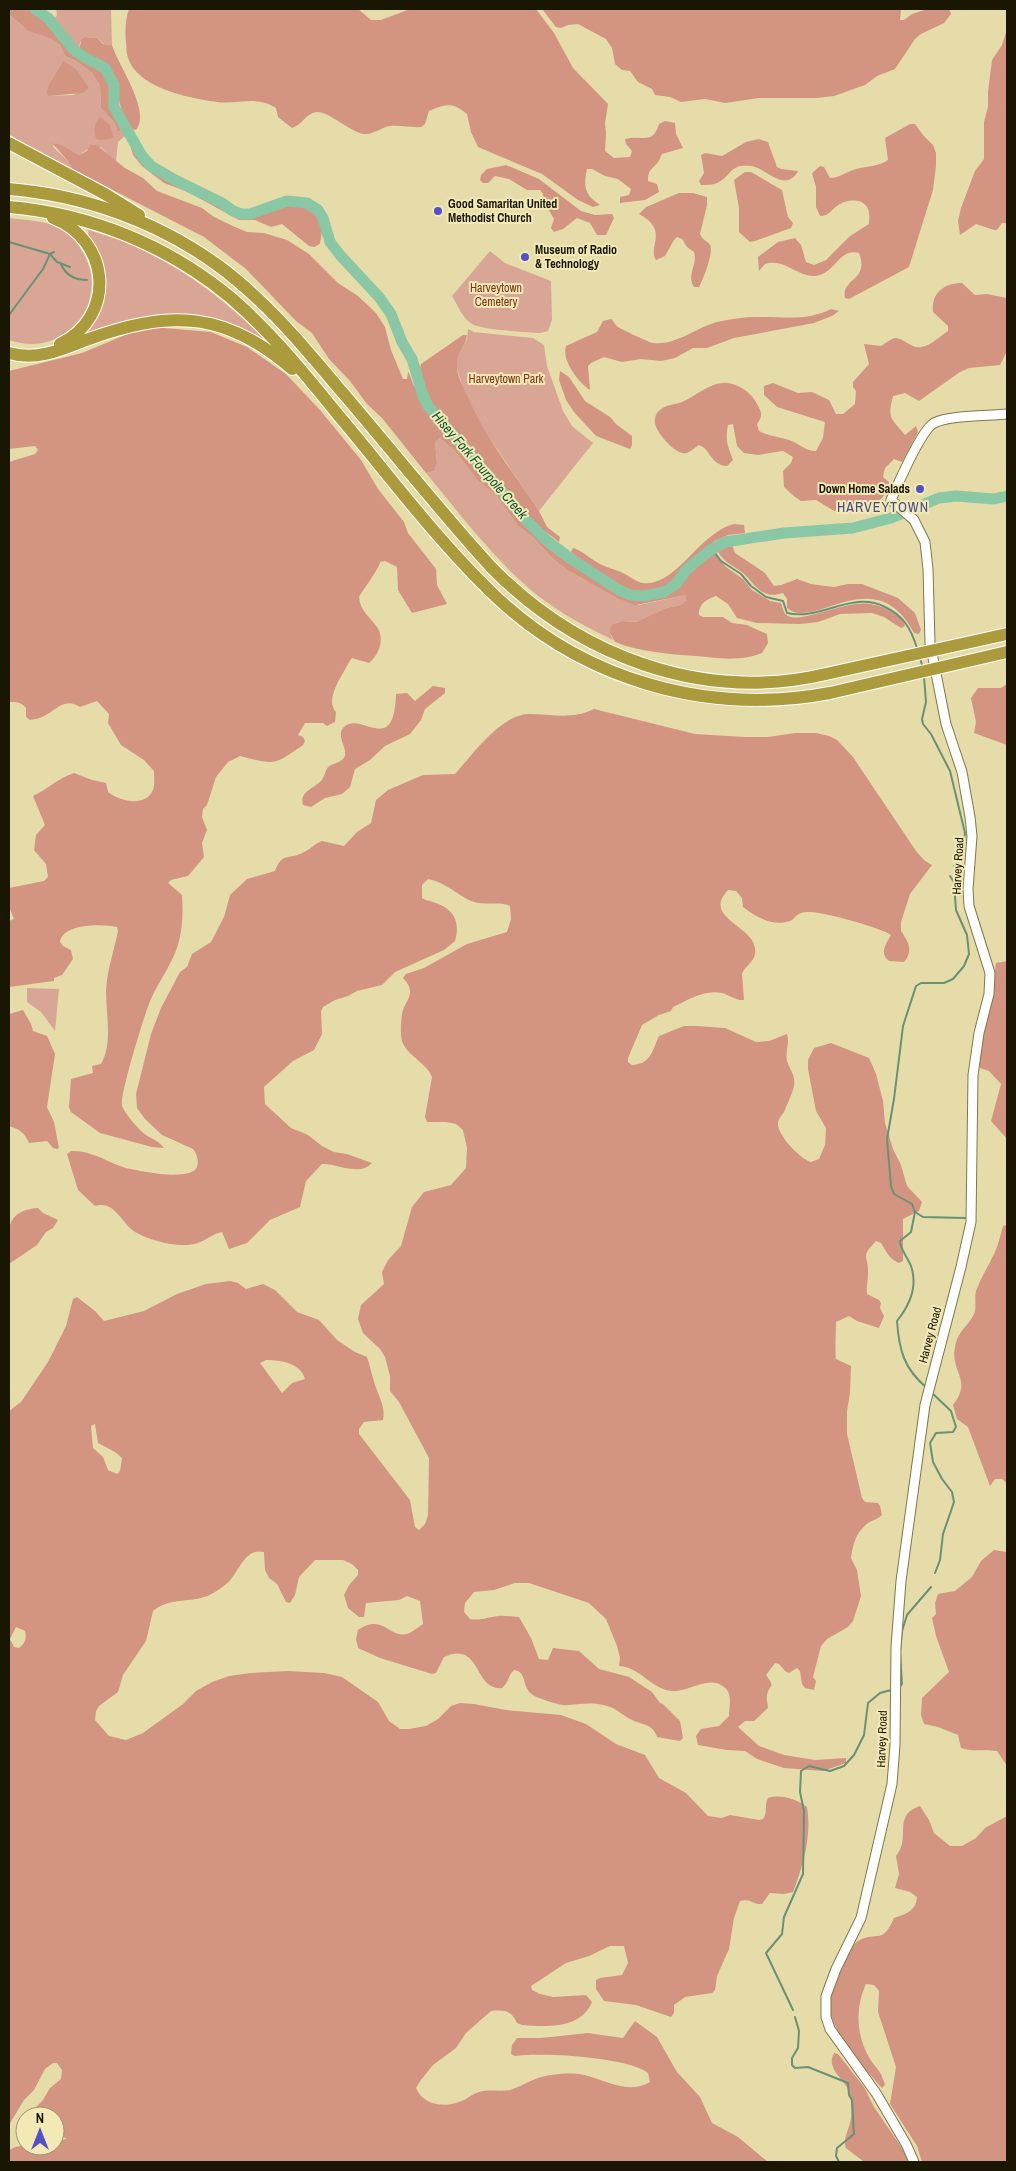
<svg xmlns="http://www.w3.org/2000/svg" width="1016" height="2171" font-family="'Archivo Narrow',sans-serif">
<rect width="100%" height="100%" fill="#e5dcaa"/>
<!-- green -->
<g fill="#d9a695" fill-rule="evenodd">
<polygon points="56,9 111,9 112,45 104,44 97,38 85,37 80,43 79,49 54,19 57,15"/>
<path d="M9,14L28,31L50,37L60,45L65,56L76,61L92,73L100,86L101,108L114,122L118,132L121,130L125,136L118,142L116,162L101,147L88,149L79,155L54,143L53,147L68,161L72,169L29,147L9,134ZM61,64L76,69L88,88L73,95L48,96L46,93L49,84Z"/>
<path d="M9,218C27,220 48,221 65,230C72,234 78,244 82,251C113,301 65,360 9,340Z"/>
<path d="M88,230C159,249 218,292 268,343L172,315L130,321L85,333L97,315Z"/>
<path d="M490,251L505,263L551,281L552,320L548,331L541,333C527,332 482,330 472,324C463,319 457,304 452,296Z"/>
<polygon points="468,329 474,332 533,338 544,345 547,366 563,411 572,426 593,443 539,511 476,418 462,385 456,365 458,357 467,339"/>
<path d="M440,438L455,451L478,481L496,495L518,526L533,537L554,560L569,571L618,599L639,605L686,595V600L681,605L666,608L639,622L622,621L615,623L610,633L613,640C586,627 560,613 537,595C494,560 461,515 426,473L434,471L437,463L435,442Z"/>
<polygon points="27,988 59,989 55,1031 41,1012 27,1002"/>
</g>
<!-- forest -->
<g fill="#d39581" fill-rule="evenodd">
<polygon points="9,9 30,9 45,18 72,51 81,58 95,63 107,74 111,81 112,112 121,130 118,132 114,122 101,108 100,86 92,73 76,61 65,56 60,45 50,38 28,31 9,14"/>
<path d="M129,9H358L371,20H381L410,9H536L554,33L573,68L608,104L605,123L606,133L605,151L614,158L630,157L632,151L626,144L625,139C644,134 652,146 659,124L665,121L675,123L676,134L683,148L662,154C660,157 660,160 658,162C652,170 648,169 648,181L657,184L659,192L645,200L620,203V197L629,195L631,189L618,179L605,176L592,169H587C583,187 585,195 600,205L593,207L578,200L542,174L478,147L471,132L467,114C452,102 446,104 429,111L425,124L421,127C410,128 396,124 386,127C378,130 371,135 363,134C349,131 330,112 317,112C306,113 302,125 292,128L278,117L276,108C257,95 238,105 217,102C189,98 134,88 127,54C126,51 127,47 126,43C125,32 125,20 129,9Z"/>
<polygon points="542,9 901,9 900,20 904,20 912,14 927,9 949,9 951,14 944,23 921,34 915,39 895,69 877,76 865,85 834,96 817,98 759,98 725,103 705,99 681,102 670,97 655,95 652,89 638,82 630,71 622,70 615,64 612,48 606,39 578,24 568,25 561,28 556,27"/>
<polygon points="1007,29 1007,223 1002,223 997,230 994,230 976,224 960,235 958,221 961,208 975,171 984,159 984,122 988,107 988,92 992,60 1002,45"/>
<path d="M85,37L97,38L103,44L112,45C118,65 152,112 136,130L131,129C126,121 122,113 120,104C117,89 116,72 103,62C96,57 89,56 81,53L79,49L82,39Z"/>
<polygon points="63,61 76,69 89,88 83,93 48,96 46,93 49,84"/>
<path d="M100,117L110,125L114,138L101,140L96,139C93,130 94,124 100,117Z"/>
<path d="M910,124H915L923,135L933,145L936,153V166L933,190L909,267L849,299L845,298C841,278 870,281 859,253C840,248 836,270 820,275C800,281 786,257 765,264L759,271L758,257L778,242L795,238L801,245L806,262L814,265L826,260L850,236L869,224C869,220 870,213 868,209C864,198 848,199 840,204C832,208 830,216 820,216L816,207V187L812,173L820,166L824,167L830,178C838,178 845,173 853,170C864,166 878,167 888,160L885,138Z"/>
<path d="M759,139L768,142L777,167L781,169L798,171C786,194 765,168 752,166C729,164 734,173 719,182C714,185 707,185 701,185L699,181L704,173L701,155L705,153L722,156L746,142Z"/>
<path d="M52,143L59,144L79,155L87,151L90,145H97L125,168L143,178L157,191L202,208L214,217L235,227L247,232L264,233L287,240L309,254L338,283L358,296L376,313L385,327L391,350L403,379H407L408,372L409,373L413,384L430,414L530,527L557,551L617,592L637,598L668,593L684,579L698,559L714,553L726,567L743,579L752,590L770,601L781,603C783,607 783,614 788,616C794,619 802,617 807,616C839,610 863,593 893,613C898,616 904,620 905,626L901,628L884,617L872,613L840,614L818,622L800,624L757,623L737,618L728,604L716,596C707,599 698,604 699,615L703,617H723L732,623L747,625L767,634L768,643L762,653C739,662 718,658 696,656C667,654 641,652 615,642L610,633V628L613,624L622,621L637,622L666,608L681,605L686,600V595L636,605L618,599L569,571L554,560L533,537L518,526L496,495L478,481L455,451L440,438L435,442L437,463L434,471L426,473L382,418L367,404L350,381L329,359L312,333L296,321L246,269L204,237L72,169L68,161Z"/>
<path d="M133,147C157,181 181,185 215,203C222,207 230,214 238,217C243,218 248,216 253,215C281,211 305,187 323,225L320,244L314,247L309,246L282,224L271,227L255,220H239L188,192L164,183L142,166L133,155L131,148Z"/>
<polygon points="506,165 539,179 581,211 595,215 612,214 614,218 606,235 597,235 590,223 577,218 563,229 554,232 551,228 554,219 544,202 543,194 540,190 527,190 509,179 495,176 488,183 483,183 480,180 481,175 487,169"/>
<polygon points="745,172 751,172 782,190 788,217 793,223 791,228 755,241 750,242 739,232 739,208 734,180"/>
<path d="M679,193H693L707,197V205L700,234C702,240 707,240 710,245C714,252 703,280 699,287H694C686,275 698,265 694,252L687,247L682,239L677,237L674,240L665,256L656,260C647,246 670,231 639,214L646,207Z"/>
<path d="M962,283L975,295L987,294L1007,298V351L1000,365L969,368L960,372L919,401L905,393L893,396C887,419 891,418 905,435L916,426L918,432L902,462L894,459L885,468L883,477L890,483V488L881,499L873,504L834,511L816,500L801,501L795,497L784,487L783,471L791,463L793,457L783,451L758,455L744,453L737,446L733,424L728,425C725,441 728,447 733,460L727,466C710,465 711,449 699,445C695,447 691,452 686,453C677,456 656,433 655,423C654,418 656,413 660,410C667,404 674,405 682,402C694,397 713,381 727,383C739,384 752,393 757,404C762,413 763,416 757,424L759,431C770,437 783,437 794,442C801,446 807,451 816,451L823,438L825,422L777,407L764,395V386L773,383L798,393L812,392L829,400L836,414H843L855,404L856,391L853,387V382L869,364L864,344L881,346C885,344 890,339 895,338C903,337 911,349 921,347C931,346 940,336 948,331V326L933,312C931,293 944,283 962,283Z"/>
<path d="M831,309L839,311L832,316L814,323L734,338L707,348H693L675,358L661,361L641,359L622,362L604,357L591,363L588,366L590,390C579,383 561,360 566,346L597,332L603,321L611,319C615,322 615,325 618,327C623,330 648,342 653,343C678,346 698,325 722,321C733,319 744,317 756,317C782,316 806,322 831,309Z"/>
<path d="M152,327L211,332L247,347L286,374L320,410L361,460L378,489L404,522L408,533L436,569L437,585L447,604L412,613L398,590L397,567L385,561L380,562C380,567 363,590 359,597C360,611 370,617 377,627C385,639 379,655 369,663L352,658L349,662C343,675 324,699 336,712L335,722L327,726L323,723H305L298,735L303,737L305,741L303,745C273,766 275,765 240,756L228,762L216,777L207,805L203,809L202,817L207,830L202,843L204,857L188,876L171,880L168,883L182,895C183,913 183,928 178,945C172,964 159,981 151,999C145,1012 119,1097 122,1106C126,1115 138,1129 146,1135C154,1140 159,1141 164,1148L152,1147L100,1133L71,1112L69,1107L71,1079L93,1073L92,1066L101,1064C113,1043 106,1015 106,991C107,970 114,951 118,931L117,927C103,924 63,923 60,942L63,946L71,950L73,959L62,975L54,978V981L9,987V921L14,919L9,907V888L44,881L48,877L46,864L34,850L36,835L45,825L33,796C48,789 58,778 74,773L92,780L106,783L108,792C119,801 145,808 153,790C155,785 154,777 154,771L144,760L121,745L108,723L109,714L97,701L80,707C64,696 55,712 42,717C38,719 34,719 30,720L26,717V708C21,702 17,702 9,702V462L35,454L38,450L35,446L9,449V371L82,353L130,333Z"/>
<path d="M463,335H467C466,346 457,353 457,364C456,373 462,385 466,393C484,436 513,472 539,511L547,527L560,537L559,542L535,524L433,405L424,385L420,368L421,364Z"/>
<polygon points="560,371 569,377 585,401 610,417 616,424 632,436 632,445 630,449 596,436 574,412 566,400 559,380"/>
<path d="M734,524L744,525L745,533L728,535L715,541L685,565L680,573L666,586L660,589L640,592L624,590L584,563L571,552L573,548C583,551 590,559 600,564C608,568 617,570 625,574C630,577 636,581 642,583C676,588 698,533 734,524Z"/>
<path d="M725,544L732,545L735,553L765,573L774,586L781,585L797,579L811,584L834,587L848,584H862L898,598L915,613L921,630L919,634L914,633C875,559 814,632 787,608V599L783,593C778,594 773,596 767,594C756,590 752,581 743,573C734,566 721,561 717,549Z"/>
<polygon points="1007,684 1007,745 974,733 976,722 971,698 978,688 1001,688"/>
<path d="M433,686L445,688V693L425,709L421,720L410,734L385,746L370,760L355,769L350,787L342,794L325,798L311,807L303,805C299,792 313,789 321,781C324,778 325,771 328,767C332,764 338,763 342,760C352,752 335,738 343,728C360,709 394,759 396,694L407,693L415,701Z"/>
<path d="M594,709L695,734L745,737H768L795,733H816L829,736L837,740L853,757L916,851L925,861L932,865L910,894L901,922V931C908,941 914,951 904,962L889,961C879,953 886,944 891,935C882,928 821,911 809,912C795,912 797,918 790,921C773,927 756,917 743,907L742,898L736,891L728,890C700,920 760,926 755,954C754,962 744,967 742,974L744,1000C737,1001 729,995 722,993C704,989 688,1000 673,1007L671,1011L659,1015L642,1025L628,1058V1062L632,1065C651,1064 652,1051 659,1036L684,1026H697L725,1028L756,1042L769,1041L787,1034C790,1043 785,1052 787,1061C790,1070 796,1076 794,1086C792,1094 787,1105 784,1112C782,1115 779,1118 778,1122C776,1134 800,1159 811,1162L819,1159L825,1145L826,1128L816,1111L808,1069V1060L814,1048L831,1043L869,1058L876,1074L883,1101L885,1123L893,1149L901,1165L907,1186L922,1202L919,1211L903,1219V1261L899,1263C890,1260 886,1251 881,1243L876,1241C859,1259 869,1254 868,1274C868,1281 866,1287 867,1294L879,1300L881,1303L880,1308L884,1316L879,1328L857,1321L849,1316L836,1322C836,1327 835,1357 836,1359L851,1366L850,1393L847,1411V1434L862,1498L865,1502L878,1503L880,1506L882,1515C878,1519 873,1520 868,1523C856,1532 853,1544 851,1558L857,1570L861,1596L853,1621L848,1627L827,1639L821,1646L813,1677L816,1681L814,1690L805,1688L802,1684L800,1671L797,1668L789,1673L785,1671L779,1664L775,1663L766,1675C776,1689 770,1682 767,1695C766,1699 768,1704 768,1708L754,1721H745L738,1727L759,1746L784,1755L815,1760L846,1758V1763L823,1771L784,1768L757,1759L745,1751L727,1750L698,1745L696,1736L701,1729L719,1726L729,1716C729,1707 733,1693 724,1687C709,1674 688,1693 671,1691C650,1688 640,1667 619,1666L620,1658L617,1646L606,1619L589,1603L529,1583H515L494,1590L474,1592L465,1603L464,1612L470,1619C481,1621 488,1617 498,1616C504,1615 512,1617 519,1617L531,1638L539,1659L548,1660L553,1648L579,1651L599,1669L629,1677L652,1692L660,1703L663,1704L680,1721L683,1738L680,1741L657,1737C653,1723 641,1725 630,1719C622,1715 616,1708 607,1706C593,1702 582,1704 569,1705C561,1706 547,1701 539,1698C518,1691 530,1672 514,1670C508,1675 509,1683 502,1688C473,1691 482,1640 444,1657L436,1673L432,1674L380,1658L358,1648L356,1639L358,1630C383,1613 389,1638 406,1634C412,1633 418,1627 423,1624L420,1601L407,1596L399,1600L366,1603L364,1617H359L348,1608L344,1595L349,1585L358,1575V1570L352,1564L343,1560H315L299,1577L295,1595L290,1603L286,1602L277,1584L269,1578L265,1570L264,1552C243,1547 238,1577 225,1585C217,1591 210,1596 201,1598C184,1602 167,1599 153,1611L146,1641L123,1675L118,1692L99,1706L96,1711L95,1720L109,1736L126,1740L143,1733L183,1704L196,1691L212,1682L229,1676L251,1673L288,1671L324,1673L342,1677L378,1702L389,1721L400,1729H409L426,1726L438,1719L451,1706L460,1703L474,1704L506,1710L561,1715L586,1724L616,1744L645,1755L659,1778L686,1793L708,1816L722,1818L730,1815L759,1820L763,1819C768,1813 764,1805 768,1798C780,1794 797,1799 807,1807C812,1836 803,1866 793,1892L784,1894L770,1893L762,1904C753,1905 751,1898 740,1901L734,1918L729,1949L717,1976L715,1990L712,1993L685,1997L674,2005V2013L671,2017L636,2005L604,2001L596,1989V1980L600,1978L622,1975L628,1963L624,1946H610L589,1956L566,1963L531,1986L532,1990L540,1994L553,1997L586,1995L592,2002C581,2029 547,2027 522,2025L517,2023C511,2010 505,2010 491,2011L466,2033L456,2048L433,2065L421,2080L416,2088C423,2105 443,2108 459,2102C466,2100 472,2094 479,2092C489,2089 500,2092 510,2090C520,2087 529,2081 538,2078C551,2074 571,2072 584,2075C607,2080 627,2095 650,2082L648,2073C629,2057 541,2052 515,2056L511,2054L512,2045L517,2038H541L588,2033L623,2038L635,2021L657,2037L677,2072L700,2097L712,2123L738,2137L768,2162H9V2150C22,2142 40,2146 55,2146V2144L67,2138L55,2136V2116H29L30,2113L43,2100L50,2088L61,2079L62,2070L57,2063H53L45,2069L34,2090L24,2100L9,2125V1411L21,1402L48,1362L66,1326L73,1299L77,1297L95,1311L104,1321L144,1311L177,1294L206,1284L230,1281L238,1283L246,1289L263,1284L275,1290L297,1312L319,1320L337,1340L355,1352L367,1357C370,1365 371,1373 374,1381C377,1394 386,1405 383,1420L364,1422L359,1429V1434L410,1500L415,1527L419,1530L425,1524L428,1515L429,1458L399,1402L390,1391V1376L385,1357L380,1349L363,1333L358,1319L361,1305L384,1284L382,1272L388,1260L401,1246L412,1207L424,1192L451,1185L466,1168L467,1148L463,1130L456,1124L446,1122H427L425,1117L432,1077C427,1063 407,1056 402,1041C400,1034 401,1021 402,1014C405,999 418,994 403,978L406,974L424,968L467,944L507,932L511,919L510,906C500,901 484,906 471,901C456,894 445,882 428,879L422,885V898C426,901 429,900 433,902C453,908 461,921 455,941L444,950L395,972L382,985L357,991L348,996L335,1000L323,1007L321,1011L322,1034L314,1050L293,1061L264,1087L265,1104L291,1128L308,1135L322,1146L334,1152L347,1154L372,1163C359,1177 337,1163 322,1164L306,1181L300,1207L270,1220L247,1243L229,1249L222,1232C214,1233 206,1240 198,1243C180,1249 151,1241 135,1232C121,1223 115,1200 95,1206L78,1190L67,1154L71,1151C91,1150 107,1162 126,1168C140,1171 190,1182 197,1167C199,1161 197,1154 193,1149L162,1135L145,1119L137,1108L136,1094L151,1034L161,1008L180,972L187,967L192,954L211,942L224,917L230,895L247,879L275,871C283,851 288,861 304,852C311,849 314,844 322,841L344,846L357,832L371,823L376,800L388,790L423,775L455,774C473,754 500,715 529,714C552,714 572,720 594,709ZM266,1360C280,1360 301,1363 305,1379L292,1383L282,1393L260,1363ZM95,1424L98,1443L115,1452L122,1458L120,1471L117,1474L108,1470L103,1457L93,1448L91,1426ZM16,1627L25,1631C27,1638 25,1644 19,1648L14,1647L10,1639Z"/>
<polygon points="1007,961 1007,1139 991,1121 1001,1084 989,1071 980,1068 979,1049 990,1010 996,963"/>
<path d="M23,1010L31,1024L33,1031L47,1036L55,1054L47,1107L54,1122L59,1148L57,1149L53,1148L47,1141L29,1143C25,1133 19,1129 9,1126V1014Z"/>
<path d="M38,1208L43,1213L58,1220L53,1228L46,1232L37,1245L9,1264C9,1236 1,1211 38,1208Z"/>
<path d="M1007,1225V1483L1002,1479H995L990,1486L968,1427L957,1419L953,1405C973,1379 950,1373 955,1347C958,1330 968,1327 974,1314C977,1307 974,1298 976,1291C981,1278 987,1268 993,1256C998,1247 1000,1236 1003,1226Z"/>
<path d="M994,1550L1007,1552V1766L997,1751C984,1749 973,1752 961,1748L958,1735L938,1727L924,1724L921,1715L922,1698L949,1672L936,1636L932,1618L936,1614L935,1603L938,1594L955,1591L972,1577L981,1561Z"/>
<path d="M920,1806L929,1820L934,1833L950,1846H962L976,1838L985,1828L1007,1816V2162H922L917,2146L890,2104L896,2067L878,2012L879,1991L874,1985L866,1984C855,2008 856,2036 870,2059C877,2070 881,2070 885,2085L882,2088C866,2070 831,2032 830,2008C830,1994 835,1983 841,1971C845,1962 849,1947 858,1941C877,1930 882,1946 894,1918C906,1914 916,1911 917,1897L910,1892L895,1888L899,1874L896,1856C912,1838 891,1816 920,1806Z"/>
<path d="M834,2053L838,2054L864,2087L874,2107L904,2151L908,2162H864L846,2148C842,2139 850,2128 851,2118C852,2111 851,2101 850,2094C846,2079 825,2070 834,2053Z"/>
</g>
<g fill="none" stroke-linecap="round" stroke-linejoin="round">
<!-- stream -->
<g stroke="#689275" stroke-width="2">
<polyline points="9,242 50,254 54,252"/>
<path d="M61,264C66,276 75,280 87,280"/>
<polyline points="9,315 43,269 50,254 57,262 70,267"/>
<path d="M712,549L721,561L741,574L751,586L766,597L783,601L787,613C821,621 852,590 885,607C904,616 911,629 917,648"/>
<polyline points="920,658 923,668"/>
<polyline points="924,677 926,702 922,719 923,724 931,734 950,771 965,833 963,854 954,866"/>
<polyline points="915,1212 923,1217 965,1218"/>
<path d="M927,1388C904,1369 899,1350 897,1321C909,1306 918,1286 911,1266C908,1258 900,1249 900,1241L911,1232L915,1212L912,1204L894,1194L891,1186L887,1139L894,1099L903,1026L916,986L921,983H944L953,979L964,966L969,954L967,935L956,910L954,882L950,876"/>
<polyline points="932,1393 951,1411 956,1427 953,1432 936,1433 930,1443 933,1462 942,1479 952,1492 954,1502 943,1534 940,1560 935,1573"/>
<polyline points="899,1688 902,1684 900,1652 902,1631 907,1615 931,1587"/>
<polyline points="793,2010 766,1953 782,1934 784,1917 803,1874 804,1811 800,1792 801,1771 809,1766 830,1771 844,1766 854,1755 864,1735 868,1703 880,1693 891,1690"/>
<polyline points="795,2017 799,2031 798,2048 792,2058 792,2065 795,2068 808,2067 848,2083 849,2095 852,2100 854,2134 837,2148 836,2156 839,2162"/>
</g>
<!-- river -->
<polyline stroke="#8ac7a5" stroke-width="11" points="35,9 48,18 74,50 84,57 105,68 114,85 114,107 142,156 151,166 175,180 222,203 233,211 241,214 250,214 287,201 307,203 318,210 323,218 330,242 340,255 379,297 391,314 402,342 412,359 423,396 428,406 527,521 546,540 571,559 619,590 630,595 644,596 664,592 676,584 686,570 709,551 725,542 784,533 853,528 891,518 939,498 956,496 994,499 1007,496"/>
<defs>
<path id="tertiary" d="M914,2162L906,2144L876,2093L830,2029L826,2017V1996L836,1969L861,1918L892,1784L895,1745L896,1647L901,1581L925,1405L961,1267L971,1222L973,1075L979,1033L989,994L990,973L969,906L968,889L972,836L970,817L962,772L946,724L930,643L928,569L925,542L914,520L891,500C898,484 921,430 934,423C950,415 988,416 1007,414"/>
<g id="motorway">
<polyline points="9,143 105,194 139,215"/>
<path d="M9,189C83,195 156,221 216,264C263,298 299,341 336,385C388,445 437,508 491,567C578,656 702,703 826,674"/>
<path d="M9,207C90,214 167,245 230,297C271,332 305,374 339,416C388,474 436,539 491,592C581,680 707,716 830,693"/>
<path d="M53,218C110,240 117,316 60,344"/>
<path d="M9,353C36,361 61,350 86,340C168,310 224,310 292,369"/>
</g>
</defs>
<!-- tertiary casing -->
<use href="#tertiary" stroke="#807849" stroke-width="11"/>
<!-- motorway casing -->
<use href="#motorway" stroke="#fff" stroke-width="14"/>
<!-- tertiary -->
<use href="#tertiary" stroke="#fff" stroke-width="9"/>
<!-- motorway -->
<use href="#motorway" stroke="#ac9b3c" stroke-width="12"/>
<defs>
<g id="motorway-bridge">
<polyline points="826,674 1007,634"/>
<polyline points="830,693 1007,652"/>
</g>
</defs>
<!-- motorway-bridge casing -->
<use href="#motorway-bridge" stroke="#fff" stroke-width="14" stroke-linecap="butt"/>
<!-- motorway-bridge -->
<use href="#motorway-bridge" stroke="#ac9b3c" stroke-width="12"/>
</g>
<!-- markers -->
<g fill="#5350c7" stroke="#f2e9b7" stroke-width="2">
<circle cx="438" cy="211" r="5"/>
<circle cx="525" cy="257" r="5"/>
<circle cx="920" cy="489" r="5"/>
</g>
<g text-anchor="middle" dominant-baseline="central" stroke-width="4" stroke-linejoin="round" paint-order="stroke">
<!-- poi labels -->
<g font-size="12" font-weight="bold" fill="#191604" stroke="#f2e9b7" text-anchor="start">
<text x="448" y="204">Good Samaritan United<tspan x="448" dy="14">Methodist Church</tspan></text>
<text x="535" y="250">Museum of Radio<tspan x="535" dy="14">&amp; Technology</tspan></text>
<text x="910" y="489" text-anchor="end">Down Home Salads</text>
</g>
<!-- park labels -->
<g font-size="12" fill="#7c3218" stroke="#f2e9b7">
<text x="496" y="288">Harveytown<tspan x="496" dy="14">Cemetery</tspan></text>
<text x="506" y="379">Harveytown Park</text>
</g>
<!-- street labels -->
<g font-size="12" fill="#191604" stroke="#f2e9b7">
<text transform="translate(958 866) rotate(-87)">Harvey Road</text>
<text transform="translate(930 1335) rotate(-75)">Harvey Road</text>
<text transform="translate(882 1739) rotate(-88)">Harvey Road</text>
</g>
<!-- water labels -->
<g font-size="14" font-style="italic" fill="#0d5838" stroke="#f2e9b7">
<text transform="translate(480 465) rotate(49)">Hisey Fork Fourpole Creek</text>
</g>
<!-- neighbourhood labels -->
<g font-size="14" letter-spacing="1" fill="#474b88" stroke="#f2e9b7">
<text x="883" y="507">HARVEYTOWN</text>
</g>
</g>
<!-- border -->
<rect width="1016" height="2171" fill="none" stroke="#191604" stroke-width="20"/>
<!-- north arrow -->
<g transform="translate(40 2131)"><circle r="24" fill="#f2e9b7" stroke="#9b956f"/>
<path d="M0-4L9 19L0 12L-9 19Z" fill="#5350c7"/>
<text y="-8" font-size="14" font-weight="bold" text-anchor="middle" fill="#191604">N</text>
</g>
</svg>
